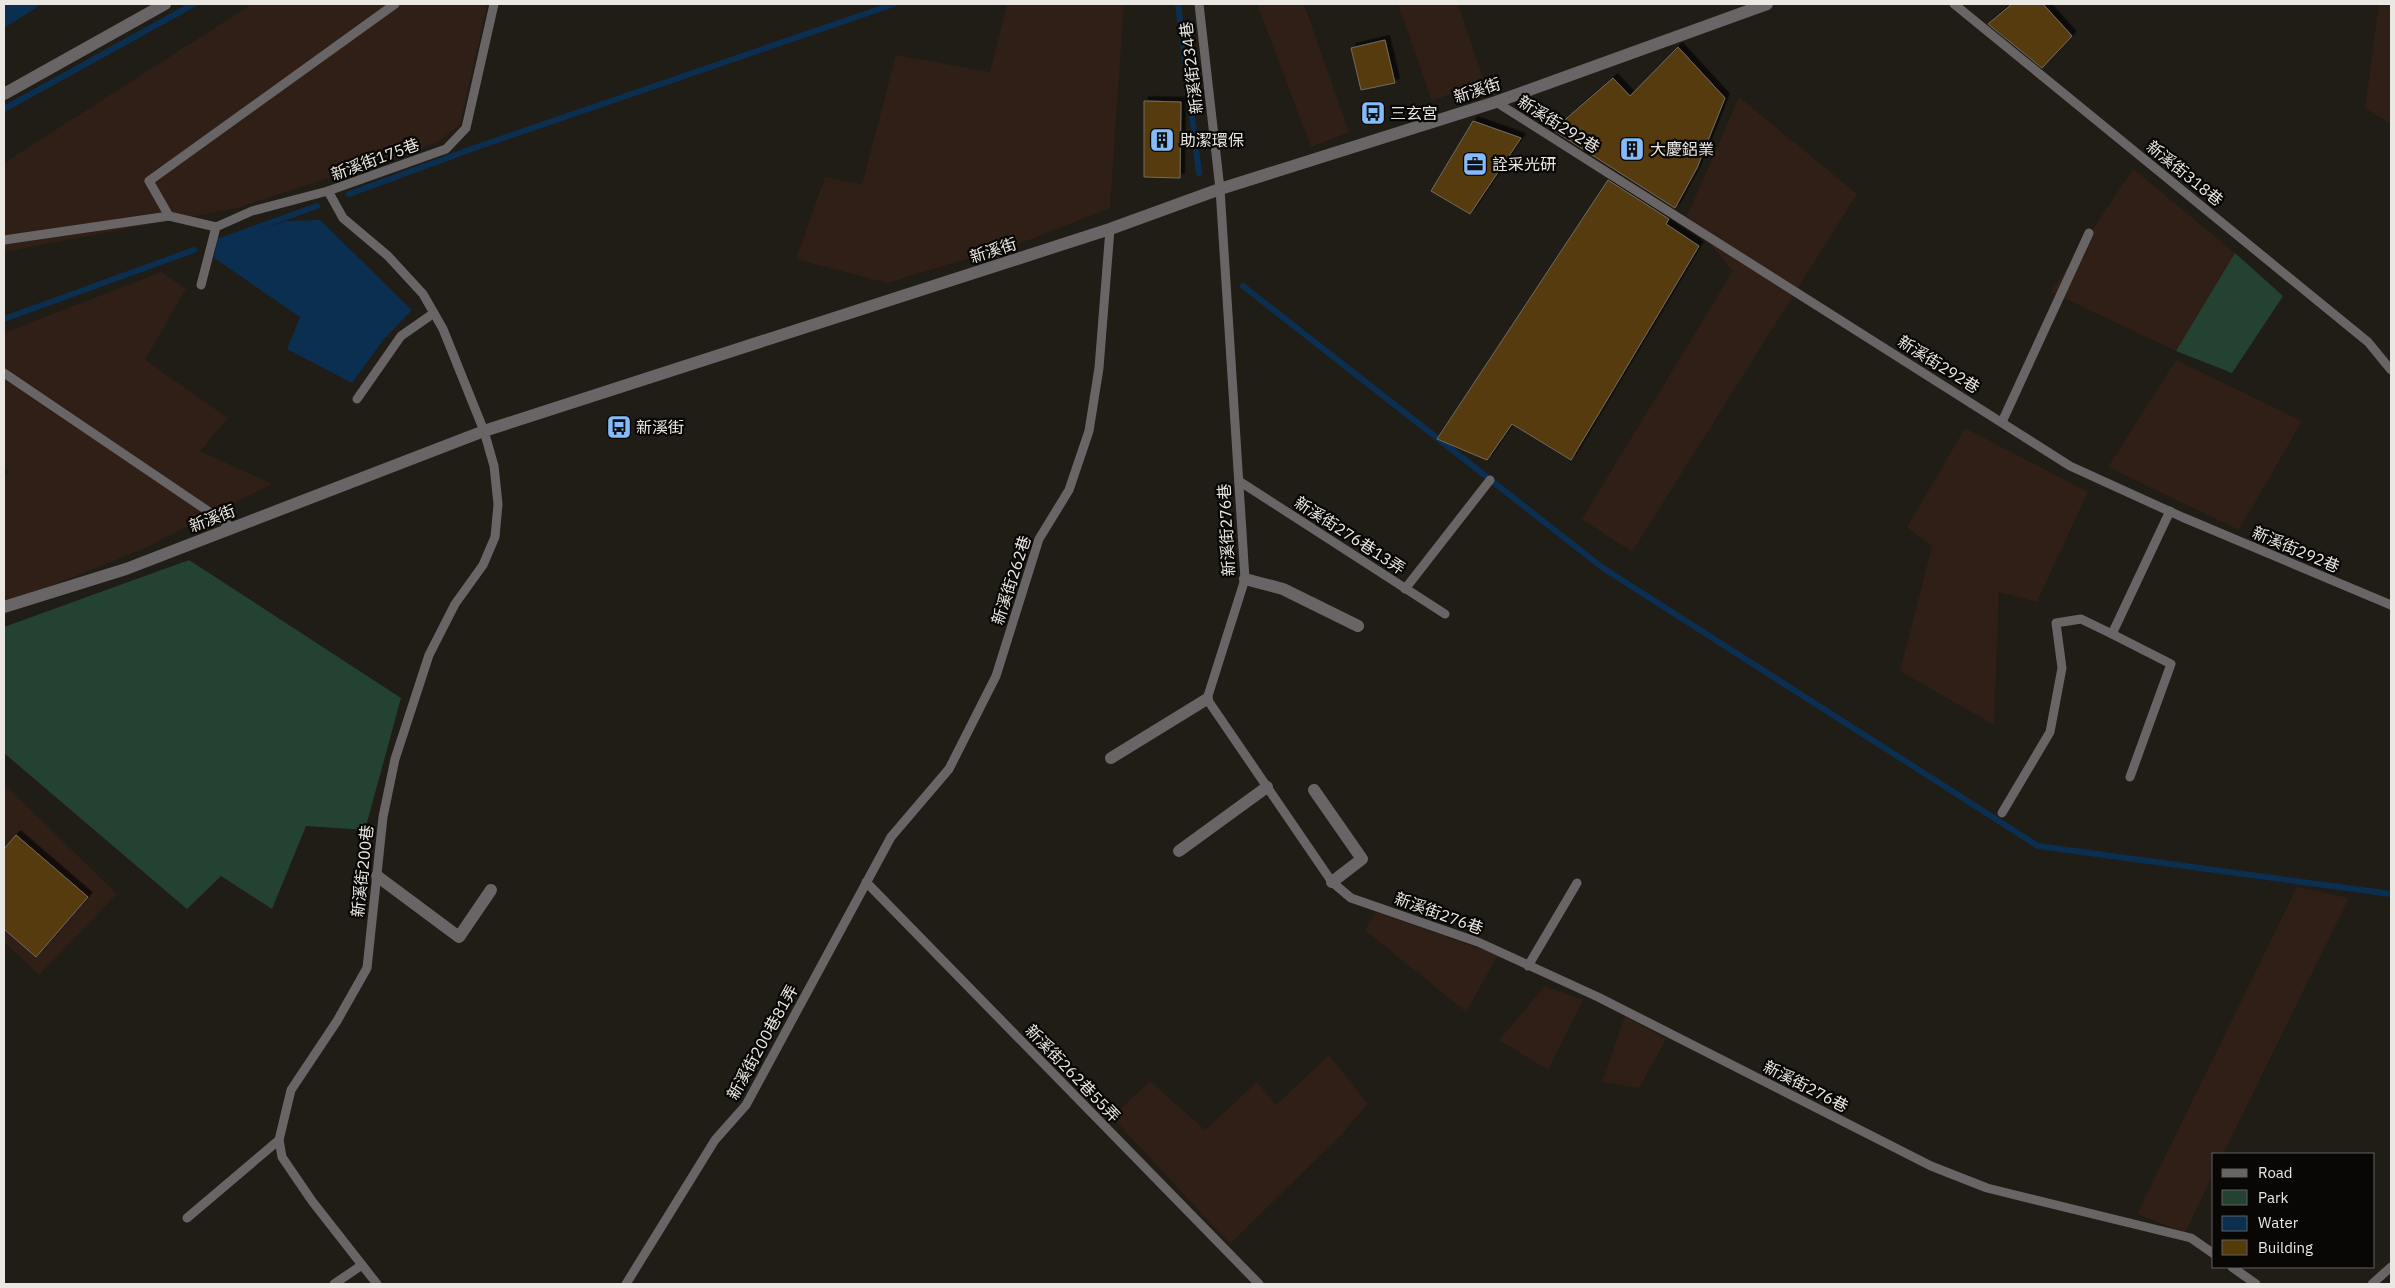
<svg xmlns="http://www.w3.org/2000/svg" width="2395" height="1288" font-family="'IBM Plex Sans','Noto Sans TC',sans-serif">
<defs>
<filter id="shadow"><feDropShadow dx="4.5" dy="-4.5" stdDeviation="0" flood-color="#0009"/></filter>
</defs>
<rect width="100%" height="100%" fill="#201c16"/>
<!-- industrial -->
<g fill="#301f17">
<polygon points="252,4 486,4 487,6 460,125 436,143 237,208 4,252 4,163"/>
<polygon points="1007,4 1124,4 1110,208 1029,240 887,283 796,259 825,177 862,184 896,55 990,72"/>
<polygon points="1257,4 1304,4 1349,132 1311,147"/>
<polygon points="1398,4 1458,4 1484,81 1432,101"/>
<polygon points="2379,4 2391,4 2391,124 2365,108"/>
<polygon points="1739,97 1857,194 1632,552 1582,519 1733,271 1687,216"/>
<polygon points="2133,169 2235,253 2176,351 2051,292"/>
<polygon points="161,272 186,289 145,360 228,418 200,451 272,484 143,549 4,605 4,474 10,472 4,468 4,333"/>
<polygon points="2176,360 2302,421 2239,530 2108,467"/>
<polygon points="1965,428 2088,492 2037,602 1999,592 1994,725 1900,671 1932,546 1907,527"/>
<polygon points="4,784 117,894 39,975 4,942"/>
<polygon points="2297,887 2349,898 2223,1154 2214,1154 2214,1173 2185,1233 2137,1214"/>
<polygon points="1376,912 1498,955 1466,1012 1365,930"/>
<polygon points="1545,986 1583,1000 1548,1070 1499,1040"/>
<polygon points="1625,1016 1666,1039 1639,1088 1602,1082"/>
<polygon points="1329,1055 1368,1104 1341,1135 1230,1244 1112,1117 1150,1081 1205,1130 1257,1082 1276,1105"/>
</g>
<!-- green -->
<g fill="#244231">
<polygon points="2235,253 2283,296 2232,373 2176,351"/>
<polygon points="189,560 401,698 365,830 306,826 272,909 221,876 187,909 4,753 4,627"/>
</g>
<!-- water -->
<g fill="#0b2f50">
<polygon points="4,4 42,4 4,28"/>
<polygon points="320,220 412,310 384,339 352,383 287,349 300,317 214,258 217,242 287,221"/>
</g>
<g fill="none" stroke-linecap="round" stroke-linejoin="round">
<!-- stream -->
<g stroke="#0b2f50" stroke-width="6">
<polyline points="1178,4 1199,173"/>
<polyline points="4,109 194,4"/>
<polyline points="349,194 480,146 894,4"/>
<polyline points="217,242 317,206"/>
<polyline points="1243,286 1603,568 2038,846 2391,894"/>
<polyline points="4,319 194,250"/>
</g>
</g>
<!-- building -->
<g fill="#543b07" stroke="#706c64" filter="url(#shadow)">
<polygon points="2012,4 2043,4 2072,36 2042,68 1988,24"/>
<polygon points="1385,40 1395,83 1361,90 1351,48"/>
<polygon points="1678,47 1725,98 1697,168 1675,208 1553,130 1613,78 1630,96"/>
<polygon points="1144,101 1181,102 1180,178 1144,177"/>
<polygon points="1473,121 1521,138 1470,214 1431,191"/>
<polygon points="1608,180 1669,219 1666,224 1699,246 1571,460 1512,424 1487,460 1437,439"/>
<polygon points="16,835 88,897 36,957 4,929 4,849"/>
</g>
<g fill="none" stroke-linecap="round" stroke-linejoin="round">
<!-- service -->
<g stroke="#696566" stroke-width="9">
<polyline points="1199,4 1220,189 1245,579 1207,699 1332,882 1351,898 1478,942 1598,997 1931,1166 1987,1188 2191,1238 2214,1254"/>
<polyline points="1954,4 2368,342 2391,370"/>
<polyline points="1496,102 2070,466 2182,517 2391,605"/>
<polyline points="169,216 149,181 395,4"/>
<polyline points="4,240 169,216 216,227"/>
<polyline points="201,285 216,227 252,211 328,191"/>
<polyline points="4,373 233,528"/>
<polyline points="357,399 401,336 434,313"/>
<polyline points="2002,422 2089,233"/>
<polyline points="1239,481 1445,614"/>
<polyline points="1405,589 1490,480"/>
<polyline points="2112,634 2171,664 2130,777"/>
<polyline points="2002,813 2050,732 2062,668 2056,623 2081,619 2112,634 2170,511"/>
<polyline points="866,882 1259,1284"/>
<polyline points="1528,966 1577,883"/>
<polyline points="187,1218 279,1140"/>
<polyline points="2232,1267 2256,1284"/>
<polyline points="334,1284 362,1265"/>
<polyline points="377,1284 312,1201 282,1157 279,1140 291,1090 337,1021 367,968 383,817 395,759 429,655 455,604 483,565 495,537 498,504 494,466 484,431 443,329 423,294 388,256 343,218 328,191 446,149 466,128 494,4"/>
<polyline points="626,1284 715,1140 746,1105 891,837 949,769 996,676 1039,539 1069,490 1089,431 1099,368 1110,229"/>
<polyline points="2372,1284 2391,1267"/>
</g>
<!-- minor -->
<g stroke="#696566" stroke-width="12">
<polyline points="4,94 165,4"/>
<polyline points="1245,579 1283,589 1358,626"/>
<polyline points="1111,758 1207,699"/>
<polyline points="1314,790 1362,859 1332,882"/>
<polyline points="1179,851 1267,787"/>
<polyline points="377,876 459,937 491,890"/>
</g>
<!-- tertiary -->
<polyline stroke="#696566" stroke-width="12" points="4,607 126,569 484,431 1110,229 1220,189 1496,102 1767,4"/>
</g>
<!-- icons -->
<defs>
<symbol id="bus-square" viewBox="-11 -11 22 22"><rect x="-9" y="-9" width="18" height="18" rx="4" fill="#85bbfb" stroke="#080705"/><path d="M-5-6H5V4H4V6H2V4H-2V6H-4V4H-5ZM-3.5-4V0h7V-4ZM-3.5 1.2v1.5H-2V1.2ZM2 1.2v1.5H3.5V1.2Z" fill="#111"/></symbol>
<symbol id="building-square" viewBox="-11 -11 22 22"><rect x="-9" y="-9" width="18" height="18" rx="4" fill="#85bbfb" stroke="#080705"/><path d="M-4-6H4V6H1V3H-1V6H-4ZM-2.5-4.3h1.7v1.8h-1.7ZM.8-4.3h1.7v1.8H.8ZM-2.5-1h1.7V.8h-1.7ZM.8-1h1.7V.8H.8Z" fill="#111"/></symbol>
<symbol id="office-square" viewBox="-11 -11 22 22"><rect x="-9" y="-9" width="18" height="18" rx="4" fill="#85bbfb" stroke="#080705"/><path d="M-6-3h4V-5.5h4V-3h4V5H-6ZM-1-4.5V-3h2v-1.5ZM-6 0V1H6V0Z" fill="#111"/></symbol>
</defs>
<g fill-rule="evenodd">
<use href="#bus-square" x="1359" y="99" width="28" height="28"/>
<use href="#building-square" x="1148" y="126" width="28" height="28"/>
<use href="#building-square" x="1618" y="135" width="28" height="28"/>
<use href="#office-square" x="1461" y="150" width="28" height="28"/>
<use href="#bus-square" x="605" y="413" width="28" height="28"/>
</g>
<g text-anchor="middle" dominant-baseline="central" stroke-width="4.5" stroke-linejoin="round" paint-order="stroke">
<!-- street labels -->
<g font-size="16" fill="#ebe8e4" stroke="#080705">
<text transform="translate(1191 68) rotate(-97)">新溪街234巷</text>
<text transform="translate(1477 90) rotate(-18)">新溪街</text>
<text transform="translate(1559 124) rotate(32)">新溪街292巷</text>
<text transform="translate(375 159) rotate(-20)">新溪街175巷</text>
<text transform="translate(2185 173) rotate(39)">新溪街318巷</text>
<text transform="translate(993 250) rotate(-18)">新溪街</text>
<text transform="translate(1939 364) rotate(32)">新溪街292巷</text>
<text transform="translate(212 518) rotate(-21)">新溪街</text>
<text transform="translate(1226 530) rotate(-93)">新溪街276巷</text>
<text transform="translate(1350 535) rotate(33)">新溪街276巷13弄</text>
<text transform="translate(2296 549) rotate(23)">新溪街292巷</text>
<text transform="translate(1011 580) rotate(-72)">新溪街262巷</text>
<text transform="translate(362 871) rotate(-84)">新溪街200巷</text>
<text transform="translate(1439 913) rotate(20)">新溪街276巷</text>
<text transform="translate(762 1042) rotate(-61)">新溪街200巷81弄</text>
<text transform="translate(1073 1073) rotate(46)">新溪街262巷55弄</text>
<text transform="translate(1806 1086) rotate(27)">新溪街276巷</text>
</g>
<!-- poi labels -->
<g font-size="16" fill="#ebe8e4" stroke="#080705" text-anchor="start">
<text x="1390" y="113">三玄宮</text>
<text x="1180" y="140">助潔環保</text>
<text x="1650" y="149">大慶鋁業</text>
<text x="1492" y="164">詮采光研</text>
<text x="636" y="427">新溪街</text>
</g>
</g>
<!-- border -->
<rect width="2395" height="1288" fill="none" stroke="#ebe8e4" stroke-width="10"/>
<!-- legend -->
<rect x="2212" y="1153" width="162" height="115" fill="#080705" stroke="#63615e"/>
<rect x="2222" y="1169" width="25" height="8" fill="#696566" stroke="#63615e"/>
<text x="2258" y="1178" font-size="15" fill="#ebe8e4">Road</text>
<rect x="2222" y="1190" width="25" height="15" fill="#244231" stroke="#63615e"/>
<text x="2258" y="1203" font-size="15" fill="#ebe8e4">Park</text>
<rect x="2222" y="1216" width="25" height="15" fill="#0b2f50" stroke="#63615e"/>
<text x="2258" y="1228" font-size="15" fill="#ebe8e4">Water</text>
<rect x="2222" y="1240" width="25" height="15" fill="#543b07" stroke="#63615e"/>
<text x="2258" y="1253" font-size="15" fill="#ebe8e4">Building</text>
</svg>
